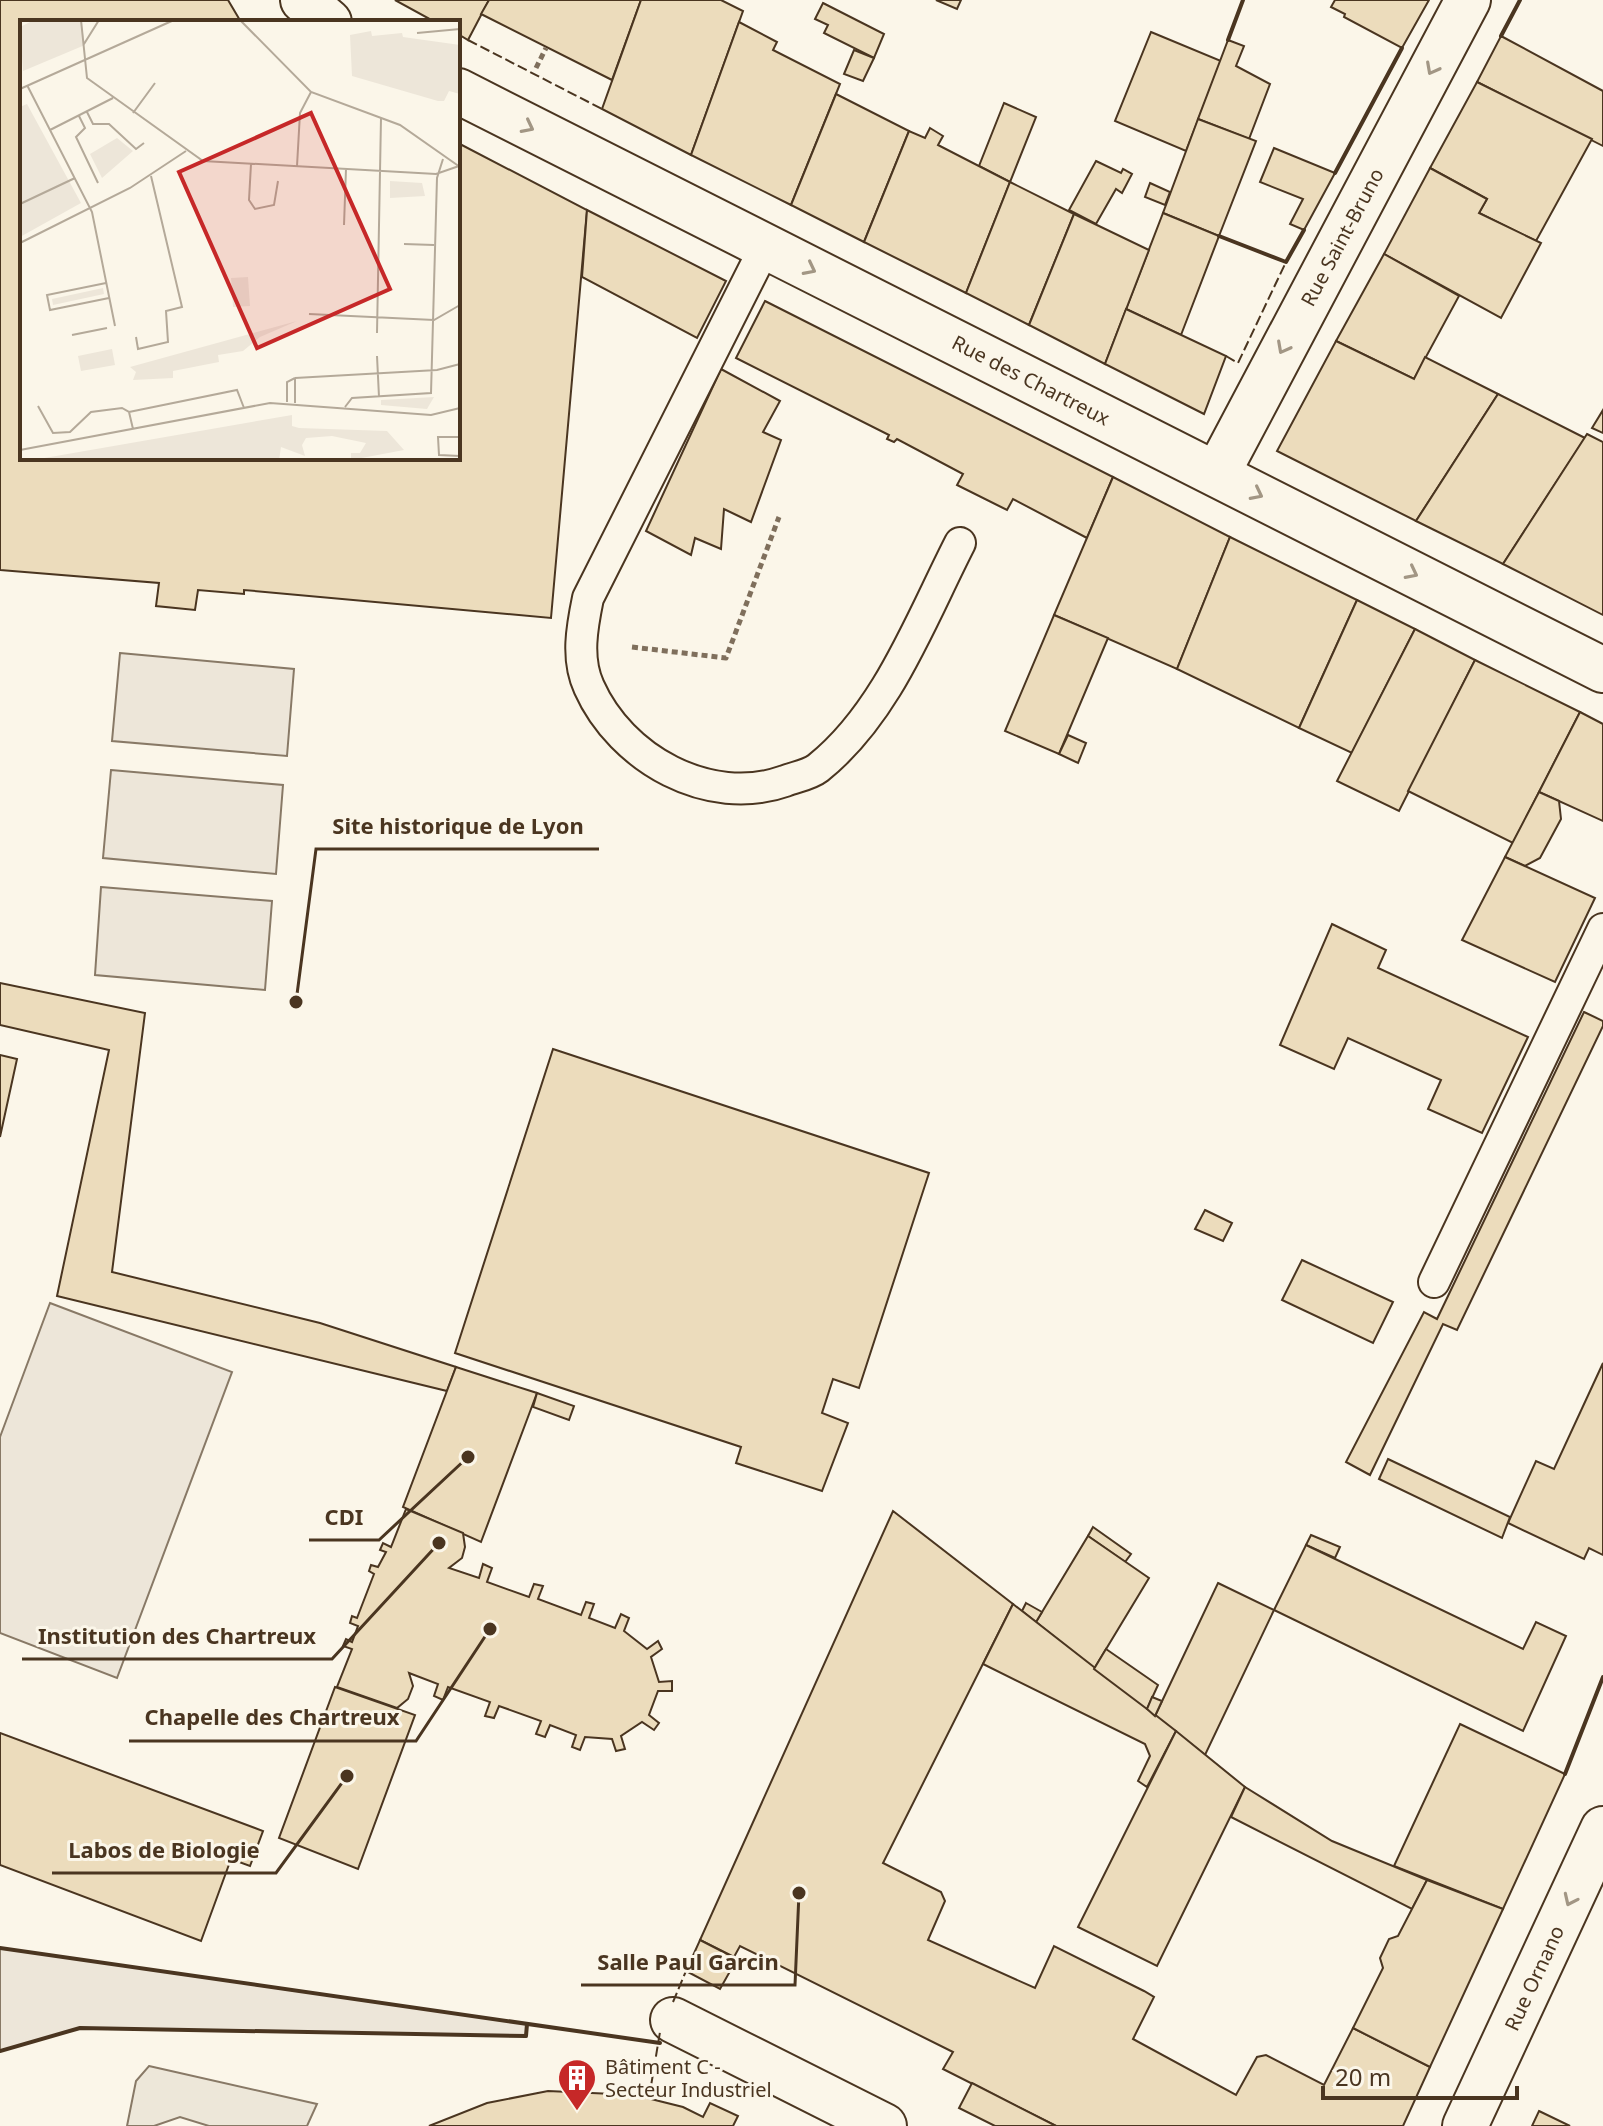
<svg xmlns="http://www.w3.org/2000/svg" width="1603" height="2126" font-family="'Noto Sans',sans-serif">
<rect width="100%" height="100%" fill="#fbf6e9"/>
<!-- green -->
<g fill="#ede6d9" stroke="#887966" stroke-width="2">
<polygon points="120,653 294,669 287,756 112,741"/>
<polygon points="111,770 283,785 276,874 103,858"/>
<polygon points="101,887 272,901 265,990 95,975"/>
<polygon points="50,1303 232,1372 117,1678 0,1633 0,1437"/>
<polygon points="0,1948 527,2024 526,2036 80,2028 0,2051"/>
</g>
<!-- parking -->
<polygon fill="#ede7d9" stroke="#887966" stroke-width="2" points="149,2066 317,2104 307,2126 209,2126 180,2117 154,2126 127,2126 136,2081"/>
<!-- building -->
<g fill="#ecdcbc" stroke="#4a3520" stroke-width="2">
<polygon points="0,0 228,0 241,22 22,22 22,458 458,458 458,143 587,210 551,618 244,590 244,594 198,590 195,610 156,606 159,583 0,570"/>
<polygon points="395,0 489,0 468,40 458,34 458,22 435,22"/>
<polygon points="489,0 641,0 612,80 481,14"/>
<polygon points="641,0 721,0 743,11 691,155 602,109"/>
<polygon points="936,0 961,0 957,9"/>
<polygon points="1335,0 1429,0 1402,48 1344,17 1345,14 1331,7"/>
<polygon points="823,3 884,34 874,58 824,33 828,25 815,19"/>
<polygon points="739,22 777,42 773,50 840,84 791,205 691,155"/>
<polygon points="1151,32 1221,61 1186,151 1115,121"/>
<polygon points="1501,36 1603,91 1603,146 1477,82"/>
<polygon points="1228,40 1244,46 1236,66 1270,84 1249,139 1198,119"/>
<polygon points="854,50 874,58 863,81 844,74"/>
<polygon points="1477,82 1592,139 1536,241 1479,213 1487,199 1430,168"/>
<polygon points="836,94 909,131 864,242 791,205"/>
<polygon points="1004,103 1036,117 1010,182 979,166"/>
<polygon points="1198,119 1256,141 1219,236 1163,213"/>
<polygon points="930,128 943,136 938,145 1010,182 966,293 864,242 909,131 925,138"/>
<polygon points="1274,148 1335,173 1304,230 1290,224 1303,199 1260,182"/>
<polygon points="1096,161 1121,173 1123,169 1132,174 1122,193 1116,189 1096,224 1069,210"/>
<polygon points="1430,168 1487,199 1479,213 1541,243 1501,318 1384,254"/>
<polygon points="1010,182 1074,214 1029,325 966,293"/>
<polygon points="1150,183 1170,192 1165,205 1145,197"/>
<polygon points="587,210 726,281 697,338 582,277"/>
<polygon points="1163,213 1219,236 1181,335 1126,309"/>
<polygon points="1074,214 1149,250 1105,364 1029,325"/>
<polygon points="1384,254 1459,296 1414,379 1336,341"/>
<polygon points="765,301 1113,477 1087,538 1013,499 1007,510 957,485 963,474 897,439 894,442 887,439 889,435 736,358"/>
<polygon points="1126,309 1226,356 1204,414 1105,364"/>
<polygon points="1336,341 1414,379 1425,357 1498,394 1416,521 1277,451"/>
<polygon points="721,369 780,401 763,432 781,440 751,522 724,509 721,549 695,538 691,555 646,531"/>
<polygon points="1498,394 1585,438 1503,564 1416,521"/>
<polygon points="1603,410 1603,433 1592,428"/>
<polygon points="1587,434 1603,442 1603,615 1503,564"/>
<polygon points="1113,477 1230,537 1177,669 1054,615"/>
<polygon points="1230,537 1357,600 1299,728 1177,669"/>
<polygon points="1357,600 1415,629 1352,753 1299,728"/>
<polygon points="1054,615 1108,638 1059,754 1005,731"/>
<polygon points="1415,629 1475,660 1399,811 1337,781"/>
<polygon points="1475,660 1580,712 1513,843 1408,791"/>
<polygon points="1580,712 1603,724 1603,821 1539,792"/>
<polygon points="1068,735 1086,743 1078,763 1059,754"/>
<polygon points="1539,792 1559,801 1561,819 1540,858 1525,866 1505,857"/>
<polygon points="1505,857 1595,898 1555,982 1462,940"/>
<polygon points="1332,924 1386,950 1378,968 1528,1037 1482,1133 1428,1109 1441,1080 1348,1038 1334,1069 1280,1045"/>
<polygon points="0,983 145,1013 112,1272 320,1323 456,1367 447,1391 57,1296 109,1050 0,1025"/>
<polygon points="1584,1012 1603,1021 1603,1026 1457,1330 1443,1324 1370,1475 1346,1462 1424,1312 1437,1319"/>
<polygon points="553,1049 929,1173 859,1388 833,1379 822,1413 848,1423 822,1491 736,1463 741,1447 455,1353"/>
<polygon points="0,1055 17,1059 0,1137"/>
<polygon points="1205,1210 1232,1223 1223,1241 1195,1229"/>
<polygon points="1302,1260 1393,1302 1373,1343 1282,1300"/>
<polygon points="1603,1363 1603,1555 1589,1548 1584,1559 1508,1523 1536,1461 1554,1469"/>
<polygon points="456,1367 537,1393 481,1542 403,1507"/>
<polygon points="537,1393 574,1406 569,1420 533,1407"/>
<polygon points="1388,1459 1510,1517 1502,1538 1379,1479"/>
<polygon points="406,1509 463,1533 465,1547 462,1558 449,1568 479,1578 483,1564 492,1568 487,1582 529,1597 534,1584 543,1586 538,1599 581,1615 586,1602 594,1604 589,1618 615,1628 621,1614 629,1618 624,1631 647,1649 658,1641 662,1649 651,1657 659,1682 672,1681 672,1691 658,1691 649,1715 659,1723 654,1730 642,1722 621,1736 625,1749 616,1751 612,1739 585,1737 580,1750 572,1747 576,1735 550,1725 545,1737 536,1734 541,1721 499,1706 494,1718 485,1716 490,1702 448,1687 443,1700 434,1696 438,1684 409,1673 413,1686 408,1699 397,1708 337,1687 352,1649 343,1646 346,1639 352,1642 358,1626 350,1623 352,1616 357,1618 374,1574 369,1571 371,1565 378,1567 386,1552 380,1550 383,1543 391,1547"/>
<polygon points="893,1511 1013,1604 883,1863 941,1892 945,1901 928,1940 1035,1988 1054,1946 1144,1991 1154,1997 1133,2039 1236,2095 1257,2057 1266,2055 1324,2085 1353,2028 1430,2067 1403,2126 1056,2126 943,2069 953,2052 740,1946 734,1957 700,1940"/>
<polygon points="1093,1527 1131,1554 1125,1562 1088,1536"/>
<polygon points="1311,1535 1340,1547 1335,1558 1306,1545"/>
<polygon points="1088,1536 1149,1578 1094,1669 1036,1622"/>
<polygon points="1306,1545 1523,1649 1536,1622 1566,1636 1523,1731 1274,1610"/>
<polygon points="1218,1583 1274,1610 1205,1755 1155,1716"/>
<polygon points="1026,1603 1042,1612 1036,1622 1022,1611"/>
<polygon points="1013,1604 1176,1731 1147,1787 1138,1781 1150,1756 1145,1744 983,1664"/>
<polygon points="1106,1649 1158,1685 1147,1709 1094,1669"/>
<polygon points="335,1687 415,1715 358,1869 279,1838"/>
<polygon points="1152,1697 1162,1701 1155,1716 1147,1709"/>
<polygon points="1460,1724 1565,1774 1503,1909 1394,1866"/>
<polygon points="1176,1731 1245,1787 1157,1966 1078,1927"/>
<polygon points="0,1733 263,1831 250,1866 231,1859 201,1941 0,1865"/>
<polygon points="1245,1787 1332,1841 1427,1880 1412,1909 1231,1817"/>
<polygon points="1427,1880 1503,1909 1430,2067 1353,2028 1383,1968 1380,1958 1389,1939 1398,1936"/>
<polygon points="700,1940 737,1959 720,1989 686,1971"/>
<polygon points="972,2083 1056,2126 995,2126 959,2108"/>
<polygon points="548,2091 635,2095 683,2107 703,2117 710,2103 738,2116 733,2126 429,2126 487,2103"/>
<polygon points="1539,2111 1570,2126 1532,2126"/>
</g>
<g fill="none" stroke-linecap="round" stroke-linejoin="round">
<defs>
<g id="service">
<path d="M765,247L588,598C582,627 576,659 589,687C621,759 709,808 785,781C795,777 809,775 818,768C887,713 921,619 960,543"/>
<polyline points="1434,1282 1603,929"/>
</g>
<g id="minor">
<polyline points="303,0 329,22"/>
<polyline points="458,91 1603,670"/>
<polyline points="1217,474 1468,0"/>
<polyline points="673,2020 884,2126"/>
<polyline points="1465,2126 1603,1829"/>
</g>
</defs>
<!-- service casing -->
<use href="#service" stroke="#4a3520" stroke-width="34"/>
<!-- minor casing -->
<use href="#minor" stroke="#4a3520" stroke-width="48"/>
<!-- path -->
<g stroke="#7f6f5c" stroke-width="5" stroke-dasharray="6 4" stroke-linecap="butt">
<polyline points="536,68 546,48"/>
<polyline points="632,647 726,658 779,517"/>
</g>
<!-- service -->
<use href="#service" stroke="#fbf6e9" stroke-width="30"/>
<!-- minor -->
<use href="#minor" stroke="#fbf6e9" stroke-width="44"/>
<!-- fence -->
<g stroke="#4a3520" stroke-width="2" stroke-dasharray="10 4" stroke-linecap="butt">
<polyline points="468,40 602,109"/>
<polyline points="1226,356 1238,363 1286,262"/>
<polyline points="673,2002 686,1971"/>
<polyline points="649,2098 660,2032"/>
</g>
<!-- wall -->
<g stroke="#4a3520" stroke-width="4">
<polyline points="1501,36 1520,0"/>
<polyline points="1228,40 1243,0"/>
<polyline points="1335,173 1402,48"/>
<polyline points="1219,236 1286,262 1304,230"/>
<polyline points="1565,1774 1603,1677"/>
<polyline points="0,1948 660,2043"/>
<polyline points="0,2051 80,2028 526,2036 527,2024"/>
</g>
</g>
<!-- one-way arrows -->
<defs><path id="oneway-chevron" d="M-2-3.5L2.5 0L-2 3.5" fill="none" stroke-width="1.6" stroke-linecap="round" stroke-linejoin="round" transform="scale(2)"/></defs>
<g stroke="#a29684">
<use href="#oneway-chevron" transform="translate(1432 69) rotate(118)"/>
<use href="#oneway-chevron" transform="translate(528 127) rotate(27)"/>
<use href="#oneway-chevron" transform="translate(810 269) rotate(27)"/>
<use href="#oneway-chevron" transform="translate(1283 348) rotate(118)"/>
<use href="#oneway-chevron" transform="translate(1257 494) rotate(27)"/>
<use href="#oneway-chevron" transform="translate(1412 573) rotate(27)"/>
<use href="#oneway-chevron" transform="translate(1570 1900) rotate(115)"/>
</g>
<!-- icons -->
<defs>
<symbol id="building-pin" viewBox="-11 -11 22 30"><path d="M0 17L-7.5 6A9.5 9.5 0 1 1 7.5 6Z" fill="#c62828" stroke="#fbf6e9"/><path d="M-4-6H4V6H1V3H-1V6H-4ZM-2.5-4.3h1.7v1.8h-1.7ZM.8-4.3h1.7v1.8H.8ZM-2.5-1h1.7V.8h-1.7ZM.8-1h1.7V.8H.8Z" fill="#fff"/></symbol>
</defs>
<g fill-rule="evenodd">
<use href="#building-pin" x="555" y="2056" width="44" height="60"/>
</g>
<g text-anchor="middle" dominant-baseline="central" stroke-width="6" stroke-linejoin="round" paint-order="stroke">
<!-- street labels -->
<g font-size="20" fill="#4a3520" stroke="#fbf6e9">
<text transform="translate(1342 237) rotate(-62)">Rue Saint-Bruno</text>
<text transform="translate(1031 380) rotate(27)">Rue des Chartreux</text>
<text transform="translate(1534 1978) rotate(-65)">Rue Ornano</text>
</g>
<!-- poi labels -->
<g font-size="20" fill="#4a3520" stroke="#fbf6e9" text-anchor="start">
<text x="605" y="2066">Bâtiment C -<tspan x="605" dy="23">Secteur Industriel</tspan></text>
</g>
</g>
<!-- overview -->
<g transform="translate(20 20)">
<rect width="440" height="440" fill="#fbf6e9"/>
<path d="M14,0H61L65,25L3,51L0,7ZM351,11L352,16L382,13L383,17L440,25V74L429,71L424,81H418L332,56L330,15ZM7,84L61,183L0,217V87ZM97,118L113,131L82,158L70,134ZM370,161L402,163L405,176L370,178ZM228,257L230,286L213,287L211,258ZM83,268L84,274L33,285L32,279ZM277,301L240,317L223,331L198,335L199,342L153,351V358L113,360L116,352L110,347ZM92,329L95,345L61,351L58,336ZM414,377L407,389L361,385V380ZM272,395V406L279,408L367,411L384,430L331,440V433H340L346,423L312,416L286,418L282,425L285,436L261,427L259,440H13Z" fill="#ede6d9"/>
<path fill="none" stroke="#b4a999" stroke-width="2" d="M61,0L67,58L183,141L416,154L439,146M220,0L291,72L380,105L440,147M397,13L440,9M64,24L79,0M7,65L72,192L95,306M0,69L154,0M67,92L73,104H89L116,129L124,123M113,93L135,63M59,96L65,108L56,117L78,163M30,110L93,78M231,144L229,180L235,189L254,185L258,161M277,146L280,93L291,72M0,184L55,158M324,205L326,149M0,223L110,168L166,131M384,224L414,225M86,263L27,275L30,290L89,278M289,294L414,300L440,285M357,313L361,98M52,315L87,308M116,317L118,329L148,322L146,291L162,287L131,156M357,336L359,377M275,358L417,350L440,344M267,382V362L275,358M275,383V358M18,386L33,413L50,412L71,392L102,388L109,392L113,409M325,387L332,378L411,373L417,158L423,139M109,392L217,370L224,388M0,430L250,383L411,395L440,388M440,431L439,417H418L419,435L440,436"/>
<path fill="#c62828" fill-opacity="0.15" stroke="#c62828" stroke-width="4" d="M291,93L370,269L237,328L159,152Z"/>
<rect width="440" height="440" fill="none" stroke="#4a3520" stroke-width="4"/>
</g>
<!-- callouts -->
<path fill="none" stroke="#4a3520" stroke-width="3" d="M296 1002L316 849H599M468 1457L379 1540H309M439 1543L332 1659H22M490 1629L416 1741H129M347 1776L276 1873H52M799 1893L795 1985H581"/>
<g fill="#4a3520" stroke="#fbf6e9" stroke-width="3">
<circle cx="296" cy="1002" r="8"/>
<circle cx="468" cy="1457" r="8"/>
<circle cx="439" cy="1543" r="8"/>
<circle cx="490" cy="1629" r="8"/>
<circle cx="347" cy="1776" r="8"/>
<circle cx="799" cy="1893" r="8"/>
</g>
<g font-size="22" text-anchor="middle" font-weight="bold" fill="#4a3520" stroke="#fbf6e9" stroke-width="6" stroke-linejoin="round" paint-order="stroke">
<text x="458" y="834">Site historique de Lyon</text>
<text x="344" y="1525">CDI</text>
<text x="177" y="1644">Institution des Chartreux</text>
<text x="272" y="1725">Chapelle des Chartreux</text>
<text x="164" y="1858">Labos de Biologie</text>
<text x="688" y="1970">Salle Paul Garcin</text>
</g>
<!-- scale -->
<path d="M1323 2086v12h194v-12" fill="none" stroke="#4a3520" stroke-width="4"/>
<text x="1335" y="2086" font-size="24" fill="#4a3520" stroke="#fbf6e9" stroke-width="6" paint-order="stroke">20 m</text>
</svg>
